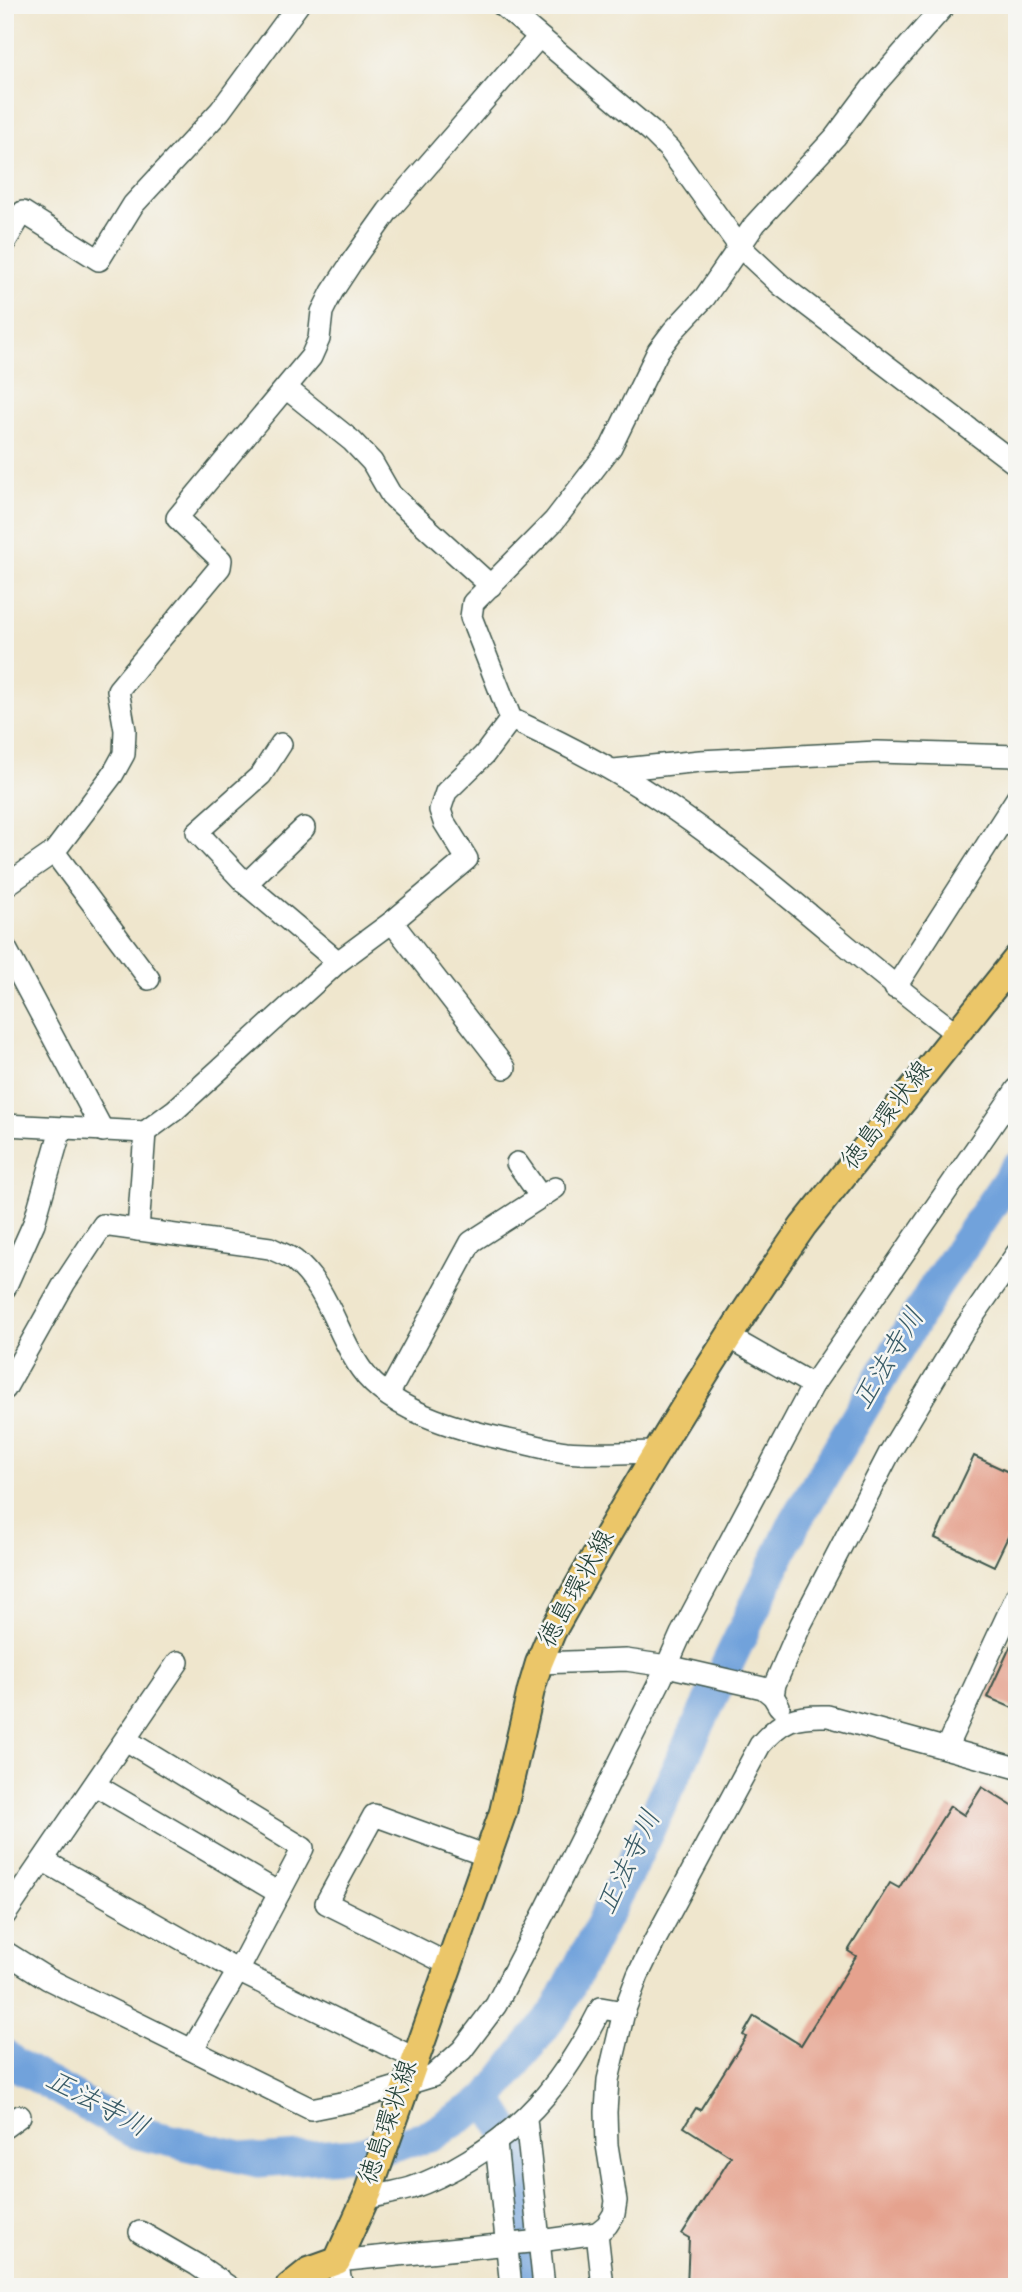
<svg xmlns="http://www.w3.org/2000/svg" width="1022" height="2292" font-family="'Gochi Hand','Klee One',sans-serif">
<rect width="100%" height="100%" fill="#f6f6f2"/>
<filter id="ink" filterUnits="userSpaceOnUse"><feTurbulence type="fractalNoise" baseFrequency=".0143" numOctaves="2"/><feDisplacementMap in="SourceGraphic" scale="14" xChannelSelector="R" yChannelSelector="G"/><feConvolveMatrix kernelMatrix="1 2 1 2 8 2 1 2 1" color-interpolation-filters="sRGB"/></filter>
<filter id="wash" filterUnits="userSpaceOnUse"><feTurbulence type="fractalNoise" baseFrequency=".00686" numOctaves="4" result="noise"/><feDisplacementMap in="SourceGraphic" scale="28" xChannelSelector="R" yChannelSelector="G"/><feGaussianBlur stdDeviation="1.57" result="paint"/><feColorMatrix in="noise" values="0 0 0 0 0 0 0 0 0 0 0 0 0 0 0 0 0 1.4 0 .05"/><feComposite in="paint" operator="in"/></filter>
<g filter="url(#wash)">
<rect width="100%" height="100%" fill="#efe6cd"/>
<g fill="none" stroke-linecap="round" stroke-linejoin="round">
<!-- river -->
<g stroke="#71a2db" stroke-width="33">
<polyline points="5,2056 13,2063 134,2132 258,2161 355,2154 430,2136 487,2100 558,2008 633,1862 795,1522 934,1288 1017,1167"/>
<polyline points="487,2100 516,2146 528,2287"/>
</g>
</g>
<g id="blocks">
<!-- building -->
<g fill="#e5a28e">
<polygon points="974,1456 1017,1476 1017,1518 994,1566 935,1538"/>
<polygon points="1017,1632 1017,1710 987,1697"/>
<polygon points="982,1787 1017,1809 1017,2287 687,2287 689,2238 682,2234 731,2157 684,2127 696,2108 700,2110 746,2037 743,2035 754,2016 801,2045 856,1956 848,1951 890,1883 899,1888 950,1806 964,1815"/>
</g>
</g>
</g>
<g filter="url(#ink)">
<use href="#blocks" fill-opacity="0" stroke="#3e564b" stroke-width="2"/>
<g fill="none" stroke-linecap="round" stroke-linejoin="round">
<defs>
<g id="minor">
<polyline points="502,5 651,131 669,149 739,246 782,286 1017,465"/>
<path d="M945,5L871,89L835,137L755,224L705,297L673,331L658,351L611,447L554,521L473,603L471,617L511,719C568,745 622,773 673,809C772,877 859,961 956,1033"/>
<polyline points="5,242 23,212 99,260 133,205 220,111 298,5"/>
<polyline points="286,388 352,441 372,462 391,495 491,586"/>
<polyline points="281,744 261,775 197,832 246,884 338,962"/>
<polyline points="614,770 700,761 877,752 1017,756"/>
<polyline points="54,852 149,979"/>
<polyline points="246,884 304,828"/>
<polyline points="5,886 54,852 113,774 124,754 125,730 118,690 220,567 221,560 177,518 311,357 319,339 322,312 332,292 353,260 388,211 539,37"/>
<polyline points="392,922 505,1068"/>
<polyline points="5,947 103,1131"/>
<polyline points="895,988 1017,798"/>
<polyline points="5,1125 145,1132 175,1110 338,962 392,922 467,859 444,822 440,810 446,792 484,755 511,719"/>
<polyline points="517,1163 541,1197"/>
<polyline points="138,1230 145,1132"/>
<polyline points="5,1288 34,1223 61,1129"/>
<polyline points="729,1337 813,1385"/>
<path d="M5,1389L64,1284L103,1225L270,1248C278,1252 287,1255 294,1260C328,1287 337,1335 361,1369C393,1415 472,1433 523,1443C537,1446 551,1450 566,1452C595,1455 627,1452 657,1452"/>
<polyline points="388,1395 471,1242 555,1188"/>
<polyline points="539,1663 626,1660 667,1666"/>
<polyline points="676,1668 763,1688 773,1696 779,1706"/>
<polyline points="773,1696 775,1684 801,1624 889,1454 963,1331 1017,1253"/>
<polyline points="126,1740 303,1848 238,1971 192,2050"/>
<polyline points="946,1748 1017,1595"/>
<polyline points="95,1785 279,1893"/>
<polyline points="44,1861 238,1971 414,2058"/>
<polyline points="5,1915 178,1662"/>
<polyline points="5,1952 48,1979 311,2109 351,2101 433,2076 462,2050 496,2005 547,1907 661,1679 681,1634 813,1385 1017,1089"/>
<polyline points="448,1964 326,1903 374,1815 487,1856"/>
<polyline points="526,2119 544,2287"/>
<polyline points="5,2127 20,2116"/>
<polyline points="496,2143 511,2287"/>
<path d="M364,2199C380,2195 396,2192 411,2188C432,2181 451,2171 469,2160C533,2121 568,2074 601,2008L624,2012"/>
<polyline points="140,2232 197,2265 229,2287"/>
<polyline points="597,2233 603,2287"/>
<path d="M342,2287L337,2261L540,2241L597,2233L607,2225L614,2214L616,2201L607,2145L606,2112L608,2080L624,2012L638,1975L654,1942L760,1745C782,1719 795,1715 828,1716L1017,1768"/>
</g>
<path id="major" d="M289,2287L309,2271L337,2261L369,2191L503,1812L531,1690L539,1663L552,1632C630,1493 712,1356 803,1226L1017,958"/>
</defs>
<!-- minor casing -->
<use href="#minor" stroke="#3e564b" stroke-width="24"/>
<!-- major casing -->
<use href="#major" stroke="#3e564b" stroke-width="30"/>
<!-- minor -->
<use href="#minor" stroke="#fff" stroke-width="21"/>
<!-- major -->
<use href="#major" stroke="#ebc669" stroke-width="26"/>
</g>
</g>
<g text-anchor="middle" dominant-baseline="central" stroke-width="5" stroke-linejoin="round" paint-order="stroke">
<!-- street labels -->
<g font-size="26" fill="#1f3d34" stroke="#f6f6f2">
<text transform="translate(889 1117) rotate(-52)">徳島環状線</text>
<text transform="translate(579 1590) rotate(-61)">徳島環状線</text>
<text transform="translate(391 2123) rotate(-71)">徳島環状線</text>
</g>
<!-- water labels -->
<g font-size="28" font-style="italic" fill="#385b66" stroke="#f6f6f2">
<text transform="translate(891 1360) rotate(-59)">正法寺川</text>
<text transform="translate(631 1863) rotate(-64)">正法寺川</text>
<text transform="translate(96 2106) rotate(28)">正法寺川</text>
</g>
</g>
<!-- margin -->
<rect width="1022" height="2292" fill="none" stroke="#f6f6f2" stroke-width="28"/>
</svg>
